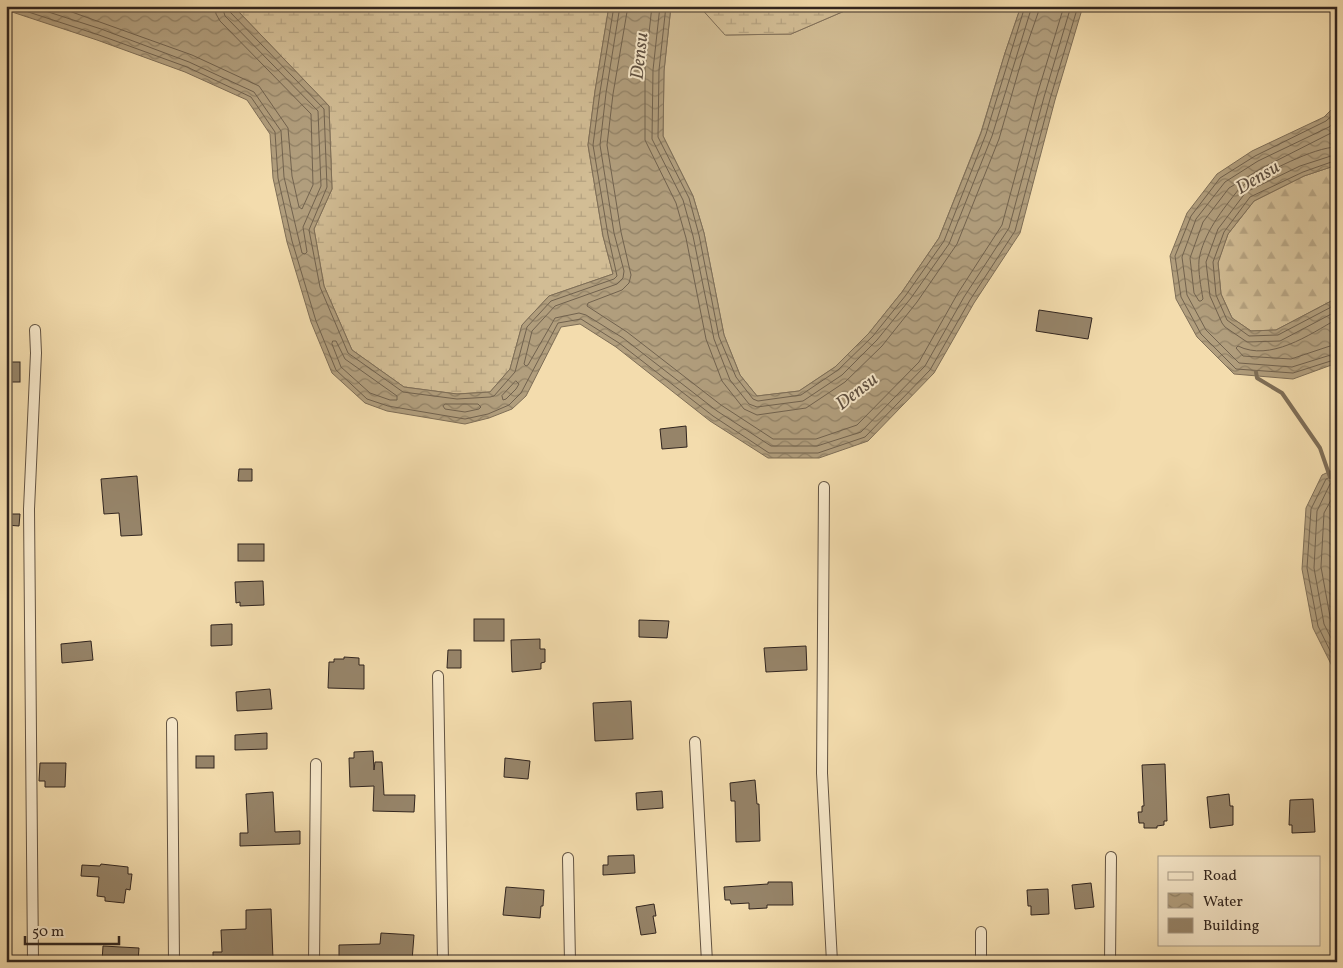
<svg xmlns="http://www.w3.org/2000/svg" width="1343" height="968" font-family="Vollkorn,serif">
<defs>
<pattern id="forest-firs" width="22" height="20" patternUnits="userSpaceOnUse" patternTransform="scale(1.25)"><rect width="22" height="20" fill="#d2bd95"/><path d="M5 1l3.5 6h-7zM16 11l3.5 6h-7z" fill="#b5a280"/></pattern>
<pattern id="wetland-marsh" width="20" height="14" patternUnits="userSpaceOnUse" patternTransform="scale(1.25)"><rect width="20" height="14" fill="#d2bd95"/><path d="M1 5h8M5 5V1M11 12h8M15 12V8" fill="none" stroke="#b5a280"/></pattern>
<pattern id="water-waves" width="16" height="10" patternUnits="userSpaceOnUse" patternTransform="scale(1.25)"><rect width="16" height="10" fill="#b19e7d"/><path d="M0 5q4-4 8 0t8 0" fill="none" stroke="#918166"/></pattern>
</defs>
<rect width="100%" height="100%" fill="#f3dcad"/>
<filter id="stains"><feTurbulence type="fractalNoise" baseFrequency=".004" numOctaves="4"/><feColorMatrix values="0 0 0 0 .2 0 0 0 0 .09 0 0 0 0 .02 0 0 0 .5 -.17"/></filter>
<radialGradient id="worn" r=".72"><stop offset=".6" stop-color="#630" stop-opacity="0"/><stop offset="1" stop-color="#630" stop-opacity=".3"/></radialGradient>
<!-- grass -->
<polygon fill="#d2bd95" stroke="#82715a" points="671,6 699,6 726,35 791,34 856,6 1021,6 1005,53 981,132 939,238 902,292 869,333 835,367 799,391 757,396 740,375 724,335 704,233 693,196 663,136 664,71"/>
<!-- forest -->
<polygon fill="url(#forest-firs)" stroke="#82715a" points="1337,165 1337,298 1276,330 1251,331 1232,318 1221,294 1218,262 1228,234 1254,201 1304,176"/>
<!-- wetland -->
<g fill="url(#wetland-marsh)" stroke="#82715a">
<polygon points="229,6 609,6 595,91 588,145 603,236 613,274 549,296 522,325 510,369 490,392 457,394 404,387 352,350 324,286 314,229 332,189 329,106 237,10"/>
<polygon points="699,6 856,6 791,34 725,35"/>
</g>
<!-- water -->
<g fill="url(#water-waves)" stroke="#7e6e57">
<polygon points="6,6 229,6 237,10 329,106 332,189 314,229 324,286 352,350 404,387 457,394 490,392 510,369 522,325 549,296 613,274 603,236 588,145 595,91 609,6 671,6 664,71 663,136 693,196 704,233 724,335 740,375 757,396 799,391 835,367 869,333 902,292 939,238 981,133 1005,53 1021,6 1083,6 1055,100 1020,233 974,303 934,373 868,441 819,458 768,458 710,421 616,347 580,324 561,327 526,396 512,409 489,418 465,424 387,411 365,403 332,373 311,322 287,242 273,178 270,134 247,100 185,72 97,40 6,10"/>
<polygon points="1337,104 1337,165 1304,176 1254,201 1228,234 1218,263 1221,294 1232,318 1251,331 1276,330 1337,298 1337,363 1293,379 1234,374 1197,337 1176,299 1170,256 1187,213 1217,174 1252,151 1324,117"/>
<polygon points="1337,468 1337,676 1313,628 1302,569 1306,508 1322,475"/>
</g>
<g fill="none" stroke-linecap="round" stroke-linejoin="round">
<!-- shore -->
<g stroke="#71624e" stroke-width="1">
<polyline points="10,6 99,35 187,67 251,97 275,132 278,178 292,241 316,321 336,370 367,399 388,406 465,419 488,414 509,405 521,393 558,323 581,319 619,343 713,416 769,453 818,453 865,437 930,370 970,300 1015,231 1050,99 1078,6"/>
<polyline points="30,6 101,29 189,62 254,92 281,131 284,177 302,253 305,254 307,252 303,227 321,186 318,111 225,16 222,6"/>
<polyline points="55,6 192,55 259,86 288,128 292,176 299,207 302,209 313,185 311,114 220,21 216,14 215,6"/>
<polyline points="228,6 230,12 324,109 327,187 309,230 320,287 348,353 403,392 457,399 490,397 494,396 515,372 527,327 551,301 614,279 617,276 608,235 593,145 600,92 614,6"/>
<polyline points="620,6 606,93 600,145 614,233 624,271 623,278 617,284 555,306 532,331 524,364 526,366 528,365 555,318 579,313 586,315 623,338 717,411 771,446 817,446 861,432 925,366 964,297 1009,228 1044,97 1071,6"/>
<polyline points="628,6 613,94 607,145 621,232 631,275 629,283 622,290 588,303 587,306 627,332 721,405 773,439 816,439 857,425 919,362 958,293 1002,225 1037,95 1064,6"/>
<polyline points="652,6 645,69 645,140 676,203 686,238 706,339 722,381 744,409 757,415 806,408 845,382 882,346 917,302 957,244 999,139 1022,59 1038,13 1039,6"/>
<polyline points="660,6 653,70 652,139 683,200 693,236 714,339 730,380 749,404 757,407 803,401 842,375 877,340 911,298 949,244 992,136 1032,6"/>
<polyline points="666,6 659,70 658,137 689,198 699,235 719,337 736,377 753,399 758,401 801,395 838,370 873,336 906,295 944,241 986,134 1025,6"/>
<polyline points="1337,111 1326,121 1255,156 1220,178 1191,216 1175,256 1181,297 1201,334 1236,369 1293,373 1337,359"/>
<polyline points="1337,120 1329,127 1258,161 1225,182 1196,219 1182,257 1187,295 1206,330 1239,363 1292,367 1337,353"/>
<path d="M1337,130L1262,168L1229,188L1203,222L1190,258L1194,293L1199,301H1201L1203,299C1201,287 1198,272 1199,260C1203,234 1223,209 1239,189L1245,184C1267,173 1313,147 1337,147"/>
<polyline points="1337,154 1300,166 1246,192 1218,229 1206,262 1210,296 1222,323 1225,327 1247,342 1280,341 1337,311"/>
<polyline points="1337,160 1303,172 1250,197 1224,232 1213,262 1216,295 1227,320 1249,336 1278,335 1337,304"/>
<path d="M1337,319C1309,335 1270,362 1238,346L1236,348L1243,356L1291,359L1330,346L1337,345"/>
<polygon points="333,341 336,341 345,359 397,396 397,400 390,400 370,393 341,367 332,344"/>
<polygon points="516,381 519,384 516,389 506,399 503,400 502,396"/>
<polygon points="446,404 478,404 481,407 479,409 465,412 445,409 443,406"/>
<polyline points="1337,474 1326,479 1311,509 1307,568 1318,626 1337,665"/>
<polyline points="1337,481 1330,484 1317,511 1314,568 1324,624 1337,650"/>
<polyline points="1337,489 1324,513 1321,567 1331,622 1337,633"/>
</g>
<!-- stream -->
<polyline stroke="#7e6e57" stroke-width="4" points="1256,372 1257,378 1282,393 1320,448 1330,477"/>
</g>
<!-- building -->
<g fill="#968469" stroke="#31251f">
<polygon points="1039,310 1092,318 1088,339 1036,331"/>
<rect x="6" y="362" width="14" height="20"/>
<polygon points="686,426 687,447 662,449 660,429"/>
<polygon points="239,469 252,469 252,481 238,481"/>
<polygon points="137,476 142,535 121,536 119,513 104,514 101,479"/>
<polygon points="6,514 20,514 19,526 6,525"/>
<rect x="238" y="544" width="26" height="17"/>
<polygon points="263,581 264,605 240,606 240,602 236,603 235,582"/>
<rect x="474" y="619" width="30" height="22"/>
<polygon points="639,620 669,621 667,638 639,637"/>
<polygon points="232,624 232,645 211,646 211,625"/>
<polygon points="540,639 540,649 545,649 545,662 541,663 541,669 512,672 511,640"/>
<polygon points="91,641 93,660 62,663 61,644"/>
<polygon points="806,646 807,670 766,672 764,648"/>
<polygon points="448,650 461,650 461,668 447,668"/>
<polygon points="344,657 359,658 359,665 364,665 364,689 328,688 329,662 334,662 334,659 344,659"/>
<polygon points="270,689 272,709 237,711 236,692"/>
<polygon points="631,701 633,739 595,741 593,703"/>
<polygon points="267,733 267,749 235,750 235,735"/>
<polygon points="373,751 374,770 375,762 382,762 384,795 415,795 414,812 373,811 374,786 350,787 349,758 354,758 354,752"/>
<rect x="196" y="756" width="18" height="12"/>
<polygon points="505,758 530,761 528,779 504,777"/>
<polygon points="40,763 66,763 65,787 45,787 45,781 39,781"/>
<polygon points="1165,764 1167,821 1164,821 1164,825 1157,826 1157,828 1144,828 1144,823 1139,823 1138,812 1142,812 1142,806 1144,806 1142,765"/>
<polygon points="755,780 757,804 759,804 760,841 736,842 735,801 731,801 730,783"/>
<polygon points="662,791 663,808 637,810 636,793"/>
<polygon points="273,792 275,832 300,831 300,844 240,846 240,833 248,833 246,794"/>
<polygon points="1229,794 1230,806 1233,806 1233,825 1210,828 1207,797"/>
<polygon points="1313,799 1315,832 1292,833 1292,825 1289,825 1290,800"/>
<polygon points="634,855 635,873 603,875 603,865 608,865 608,856"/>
<polygon points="101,864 128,867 128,874 132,874 130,890 126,889 124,903 105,901 105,897 97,896 99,877 81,876 82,865 100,866"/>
<polygon points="768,882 792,882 793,905 767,905 767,908 749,909 749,903 731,904 730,900 725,900 724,887 768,884"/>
<polygon points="1091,883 1094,907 1075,909 1072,885"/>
<polygon points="506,887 544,890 543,906 541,906 540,918 503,915"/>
<polygon points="1048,889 1049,914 1031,915 1031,906 1028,906 1027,890"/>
<polygon points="654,904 656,916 653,916 656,933 641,935 636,907"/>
<polygon points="271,909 273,959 246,960 246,962 213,962 213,952 222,952 221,930 246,929 246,910"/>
<polygon points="381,933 414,935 412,961 375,959 375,962 339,962 339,945 380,944"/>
<polygon points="103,946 139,948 138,962 102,962"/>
</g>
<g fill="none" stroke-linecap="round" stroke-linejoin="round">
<defs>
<g id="minor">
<polyline points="824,487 822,773 832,962"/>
<polyline points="438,676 443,962"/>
<polyline points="172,723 174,962"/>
<polyline points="695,742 707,962"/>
<polyline points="568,858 570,962"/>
<polyline points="33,962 29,509 36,353 35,330"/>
<polyline points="314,962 316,764"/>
<polyline points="981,962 981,932"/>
<polyline points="1110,962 1111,857"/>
</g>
</defs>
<!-- minor casing -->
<use href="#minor" stroke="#625342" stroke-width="12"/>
<!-- minor -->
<use href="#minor" stroke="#f7e8ca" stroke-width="10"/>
</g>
<g text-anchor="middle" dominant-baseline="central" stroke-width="4" stroke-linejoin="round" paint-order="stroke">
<!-- water labels -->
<g font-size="19" font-style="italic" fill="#5e4f40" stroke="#f7e8ca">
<text transform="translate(640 56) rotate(-84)">Densu</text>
<text transform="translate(1258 178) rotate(-31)">Densu</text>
<text transform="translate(857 392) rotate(-38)">Densu</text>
</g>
</g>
<!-- margin -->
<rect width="1343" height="968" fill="none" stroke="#f3dcad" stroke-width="25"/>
<rect x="8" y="8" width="1328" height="953" fill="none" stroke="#31251f" stroke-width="2.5"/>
<rect x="12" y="12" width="1318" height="943" fill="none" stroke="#31251f"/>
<!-- legend -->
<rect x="1158" y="856" width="162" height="90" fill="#f7e8ca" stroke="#a89a86"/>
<rect x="1168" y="872" width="25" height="8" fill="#f7e8ca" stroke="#a89a86"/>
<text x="1203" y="880" font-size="15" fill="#31251f">Road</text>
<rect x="1168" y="893" width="25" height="15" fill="url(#water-waves)" stroke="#a89a86"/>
<text x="1203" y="906" font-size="15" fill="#31251f">Water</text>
<rect x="1168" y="918" width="25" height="15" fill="#968469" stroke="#a89a86"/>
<text x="1203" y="930" font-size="15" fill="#31251f">Building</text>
<!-- scale -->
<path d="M25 936v8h94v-8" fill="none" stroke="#31251f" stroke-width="2.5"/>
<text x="32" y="936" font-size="15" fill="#31251f" stroke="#f7e8ca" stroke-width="4" paint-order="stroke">50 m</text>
<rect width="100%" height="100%" filter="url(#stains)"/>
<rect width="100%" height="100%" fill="url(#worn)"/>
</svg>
